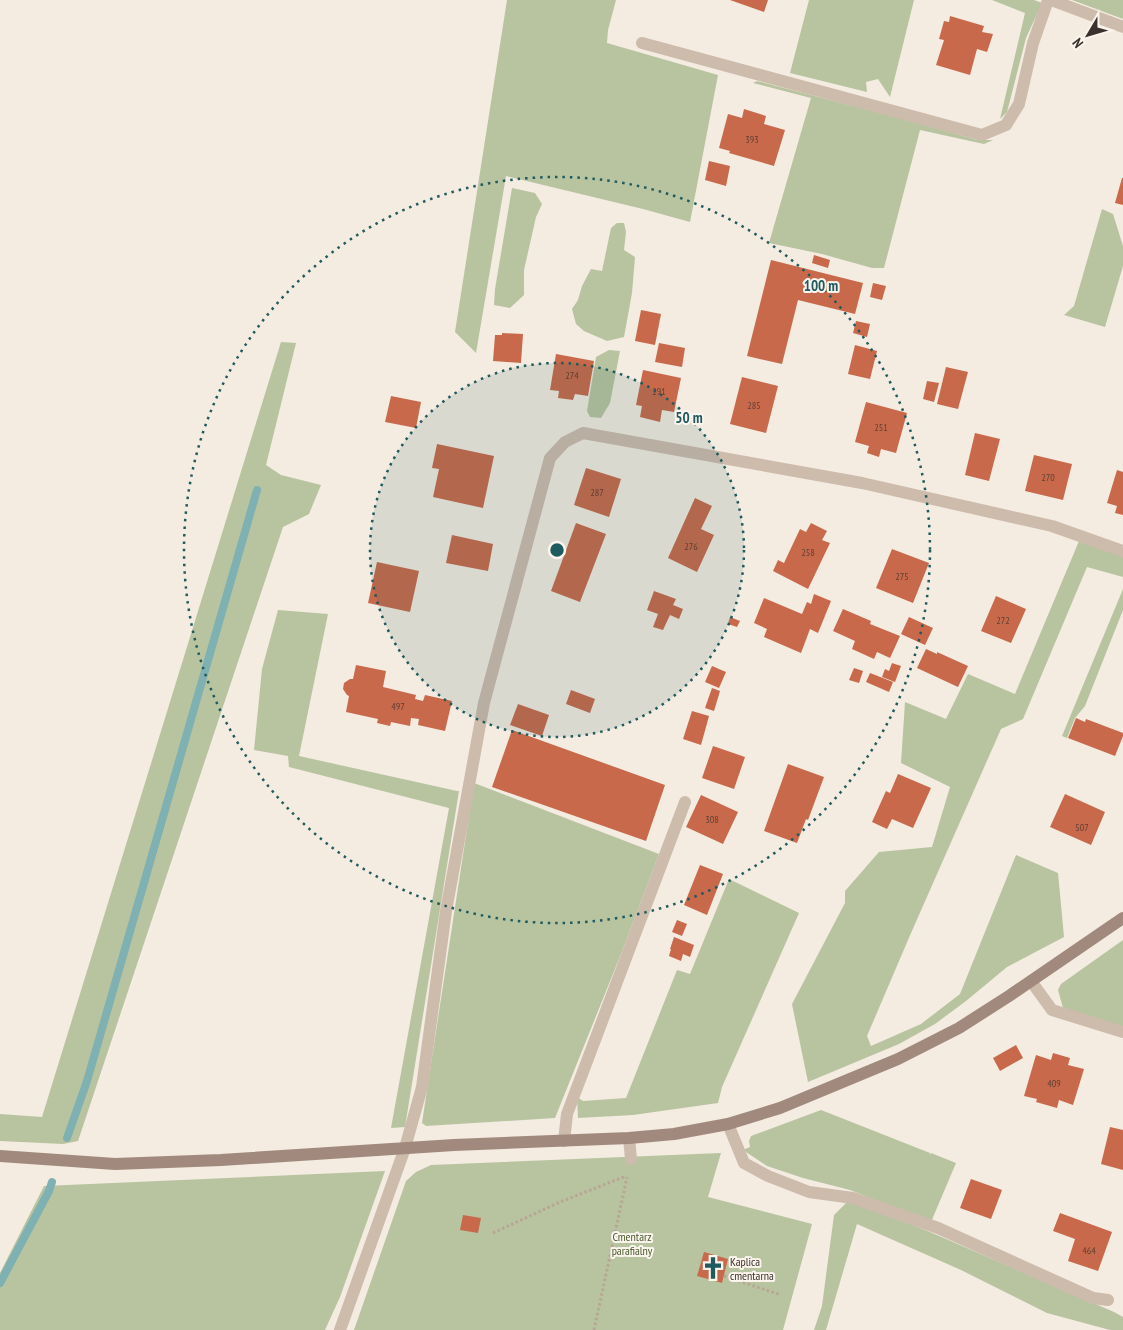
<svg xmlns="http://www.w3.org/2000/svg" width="1123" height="1330" font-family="'PT Sans Narrow',sans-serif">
<rect width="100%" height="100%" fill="#f4ebe1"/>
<!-- green -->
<g fill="#b8c4a0">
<polygon points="507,0 616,0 608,30 607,43 718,75 690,222 643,209 506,176 476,353 455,332"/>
<polygon points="809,0 914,0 890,97 878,79 866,82 867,92 790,73"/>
<polygon points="992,0 1034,0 1042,3 1026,38 1007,112 1000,119 1025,13"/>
<polygon points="1072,0 1123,0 1123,19"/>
<polygon points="757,81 922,124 977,140 993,140 984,144 920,130 884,268 872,268 822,254 769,243 811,98 753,83"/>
<polygon points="512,188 535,193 542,204 536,217 524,270 524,295 510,308 494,305 495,289"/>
<polygon points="1102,209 1113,214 1123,246 1123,266 1105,327 1064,315 1074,306"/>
<polygon points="617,223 624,223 626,232 624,250 635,257 632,293 624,337 607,341 584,331 576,324 572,309 578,300 582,286 591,269 602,271 611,228"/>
<polygon points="281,342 296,343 266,465 281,475 321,485 309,514 283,527 78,1141 63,1144 0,1141 0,1114 42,1117"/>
<polygon points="609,350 620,351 610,403 601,418 590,417 587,411 596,357"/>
<polygon points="1079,541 1123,555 1123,577 1087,567 1023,719 1001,729 911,933 867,1036 871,1046 921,1024 960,994 1016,855 1058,873 1064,937 1007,967 966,1001 935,1024 899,1044 808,1082 792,1004 845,903 845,891 879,852 932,847 950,787 901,763 905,702 946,719 968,674 1015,694"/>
<polygon points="1123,589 1123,610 1085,706 1075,718 1067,738 1062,736"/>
<polygon points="278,610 328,614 299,756 457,791 459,791 405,1127 391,1128 449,808 289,767 288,756 254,750 262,669"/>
<polygon points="474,783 659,854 623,949 555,1118 426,1126 422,1123"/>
<polygon points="729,879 799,913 722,1087 718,1103 633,1115 578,1118 577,1097 583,1101 626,1098 677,970 690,974"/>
<polygon points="1123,940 1123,1028 1063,1008 1058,990 1061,984"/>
<polygon points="821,1110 930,1153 930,1155 931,1153 956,1163 931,1222 850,1190 803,1178 767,1166 743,1150 750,1147 749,1141 751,1136"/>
<polygon points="721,1153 708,1197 812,1224 783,1330 354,1330 406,1181 416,1172 431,1165"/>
<polygon points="385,1171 340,1297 325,1330 0,1330 0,1273 44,1186"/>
<polygon points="847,1202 871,1209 930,1232 1114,1312 1123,1317 1123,1330 1110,1330 1047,1313 961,1270 857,1224 826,1330 814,1330 822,1306 834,1215"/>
</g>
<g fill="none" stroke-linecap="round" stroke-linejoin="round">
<!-- stream -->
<g stroke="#7fb0b2" stroke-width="8">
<polyline points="67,1138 87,1081 257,490"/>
<polyline points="0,1283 49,1191 52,1182"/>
</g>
</g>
<!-- building -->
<g fill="#c8694b">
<polygon points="730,0 768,0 764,12"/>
<polygon points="950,16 984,26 982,32 993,34 987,52 977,49 970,75 936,65 944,40 939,39 944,21 949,22"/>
<polygon points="744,109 766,116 764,124 785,130 774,166 729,153 730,151 719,148 728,114 742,118"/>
<polygon points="709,161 730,166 726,186 705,180"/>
<polygon points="1122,178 1123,178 1123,205 1115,203"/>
<polygon points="814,255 830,260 828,268 812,263"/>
<polygon points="771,260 863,283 855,314 798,300 782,364 747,356"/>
<polygon points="873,283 886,286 882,300 870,297"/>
<polygon points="641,310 661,314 655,345 635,341"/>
<polygon points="856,321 870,324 867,337 853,333"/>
<polygon points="502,333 523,334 521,363 493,361 495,335 502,335"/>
<polygon points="659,343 685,348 682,367 655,362"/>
<polygon points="855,345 877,351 870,379 848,374"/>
<polygon points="556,354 594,361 588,396 575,394 573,400 558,398 559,391 550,390"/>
<polygon points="946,367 968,372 958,409 937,404"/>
<polygon points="643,370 681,378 674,412 662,410 660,422 640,417 642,406 636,405"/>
<polygon points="742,377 778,386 766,433 730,424"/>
<polygon points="927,381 939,383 934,402 923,399"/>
<polygon points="391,396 421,402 416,428 385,422"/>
<polygon points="866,402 907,413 896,453 881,449 879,457 867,453 869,446 855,442"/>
<polygon points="975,433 1000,439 989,481 965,475"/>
<polygon points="437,444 494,456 483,508 433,497 439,469 432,468"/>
<polygon points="1034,455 1072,464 1063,500 1025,491"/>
<polygon points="586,468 621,479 609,517 574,505"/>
<polygon points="1117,470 1123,472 1123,515 1115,513 1117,506 1107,503"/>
<polygon points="695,498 712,506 701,529 714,535 697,572 668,558"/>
<polygon points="576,523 606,534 580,602 551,591"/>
<polygon points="811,523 827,531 822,540 830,543 808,589 773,571 778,560 784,563 800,529 806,532"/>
<polygon points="452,535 493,544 488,571 446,563"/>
<polygon points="892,549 929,563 913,603 876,588"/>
<polygon points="377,562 419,571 410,612 368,603"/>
<polygon points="654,591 676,599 673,605 683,609 679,619 670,615 663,630 653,627 658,614 647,610"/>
<polygon points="814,594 831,601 818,633 810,629 801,653 764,637 767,629 754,623 764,598 802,614 807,602 811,604"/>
<polygon points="996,596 1026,609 1011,643 981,631"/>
<polygon points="843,609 871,621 870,624 900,636 890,658 877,652 874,659 852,649 855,641 833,631"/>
<polygon points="730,617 740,621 737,627 728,624"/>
<polygon points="909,617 933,628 925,645 901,634"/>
<polygon points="926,649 937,654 937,652 968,666 958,687 917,668"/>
<polygon points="892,663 901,666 895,682 882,677 885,669 889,671"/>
<polygon points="356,665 386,671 383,687 416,695 415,699 423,701 425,695 452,701 445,731 418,725 419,719 411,718 410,726 391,722 390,726 377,723 378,719 346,712 349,696 347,695 343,689 344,683 350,679 353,679"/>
<polygon points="712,666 726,672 719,688 705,682"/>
<polygon points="854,668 863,671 859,683 849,680"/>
<polygon points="870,673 893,682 889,692 866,682"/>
<polygon points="712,688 720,691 714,711 705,708"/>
<polygon points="571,690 595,699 590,713 566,704"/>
<polygon points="518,704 549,715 542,736 510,725"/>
<polygon points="692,711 709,716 701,745 683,739"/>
<polygon points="1076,718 1085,722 1086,719 1123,733 1123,736 1115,756 1068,738"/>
<polygon points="512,730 665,785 646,841 492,787"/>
<polygon points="713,746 745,757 734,789 702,778"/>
<polygon points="788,764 824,777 808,820 806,819 797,843 764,831"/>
<polygon points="898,774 931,788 913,828 892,819 887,829 872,822 886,791 890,793"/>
<polygon points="1065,794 1105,812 1091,845 1050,827"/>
<polygon points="701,795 738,812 723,844 686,827"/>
<polygon points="700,865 723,874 707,915 684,905"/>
<polygon points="677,920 687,924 682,936 672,932"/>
<polygon points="674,937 694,945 690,957 683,954 681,961 669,956 671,949 670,949"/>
<polygon points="1016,1045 1023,1058 1000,1071 993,1058"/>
<polygon points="1053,1053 1070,1058 1068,1065 1084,1069 1073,1105 1059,1100 1057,1108 1036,1102 1037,1099 1024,1096 1036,1055 1051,1060"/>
<polygon points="1110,1127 1123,1130 1123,1170 1101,1164"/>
<polygon points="971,1179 1002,1190 991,1219 960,1208"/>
<polygon points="1060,1213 1112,1232 1098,1271 1068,1261 1075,1239 1053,1231"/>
<polygon points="463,1215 481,1218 478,1233 460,1230"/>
<polygon points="704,1252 728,1259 722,1283 697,1276"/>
</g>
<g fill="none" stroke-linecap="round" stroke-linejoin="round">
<!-- path -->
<g stroke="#b9a596" stroke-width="3" stroke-dasharray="2.5 2.5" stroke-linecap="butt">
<polyline points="493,1233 560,1202 626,1176"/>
<polyline points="724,1276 781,1295"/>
<polyline points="594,1330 627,1177"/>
</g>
<!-- lane -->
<g stroke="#cdbbac" stroke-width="12">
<polyline points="642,43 982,135 1006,125 1019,104 1033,43 1048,0"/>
<polyline points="1031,981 1052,1010 1123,1032"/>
<polyline points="728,1124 744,1163 768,1176 809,1192 853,1198 938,1228 1093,1298 1108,1300"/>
<polyline points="629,1138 631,1159"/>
<polyline points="564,1141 567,1114 685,802"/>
</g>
<!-- street -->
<g stroke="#cdbbac" stroke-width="12">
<polyline points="1051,0 1123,27"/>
<polyline points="340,1330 405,1148 422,1087 446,911 484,703 550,458 565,442 583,433 862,483 1052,526 1123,551"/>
</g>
<!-- secondary -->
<polyline stroke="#a18a7d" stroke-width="12" points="0,1156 115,1164 221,1160 454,1145 629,1138 674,1134 728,1124 780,1108 898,1059 959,1028 1009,996 1123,918"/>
</g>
<!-- distance rings -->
<circle cx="557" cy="550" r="187" fill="#1f5a5e" fill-opacity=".12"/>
<g fill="none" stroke="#1f5a5e" stroke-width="2.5" stroke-dasharray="2.5 5">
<circle cx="557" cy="550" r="187"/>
<circle cx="557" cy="550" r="373"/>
</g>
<!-- icons -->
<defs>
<symbol id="church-bare" viewBox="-9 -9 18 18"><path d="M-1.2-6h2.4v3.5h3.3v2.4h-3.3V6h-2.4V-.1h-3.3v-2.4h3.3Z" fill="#1f5a5e" stroke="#fbf5ee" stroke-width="2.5" paint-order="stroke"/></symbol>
</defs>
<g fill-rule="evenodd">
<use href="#church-bare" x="697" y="1252" width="32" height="32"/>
</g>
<g text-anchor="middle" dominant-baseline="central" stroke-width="4" stroke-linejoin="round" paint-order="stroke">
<!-- number labels -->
<g font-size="10" fill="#5e3e33">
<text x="752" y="139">393</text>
<text x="572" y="375">274</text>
<text x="659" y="391">291</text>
<text x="754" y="405">285</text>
<text x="881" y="427">251</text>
<text x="1048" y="477">270</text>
<text x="597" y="492">287</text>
<text x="691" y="546">276</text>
<text x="808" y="552">258</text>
<text x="902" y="576">275</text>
<text x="1003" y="620">272</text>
<text x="398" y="706">497</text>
<text x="712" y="819">308</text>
<text x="1082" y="827">507</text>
<text x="1054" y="1083">409</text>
<text x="1089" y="1250">464</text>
</g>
<!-- park labels -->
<g font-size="12" fill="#4a5a2e" stroke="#fbf5ee">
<text x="632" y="1236">Cmentarz<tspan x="632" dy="14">parafialny</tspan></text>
</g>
<!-- poi labels -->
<g font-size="12" fill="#3b302b" stroke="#fbf5ee" text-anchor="start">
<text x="730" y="1261">Kaplica<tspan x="730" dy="14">cmentarna</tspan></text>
</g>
</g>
<circle cx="557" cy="550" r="8" fill="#1f5a5e" stroke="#fbf5ee" stroke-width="2.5"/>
<g font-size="15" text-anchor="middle" font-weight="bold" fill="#1f5a5e" stroke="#fbf5ee" stroke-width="4" stroke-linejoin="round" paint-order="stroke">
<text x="821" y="291">100 m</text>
<text x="689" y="423">50 m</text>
</g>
<!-- north arrow -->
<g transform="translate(1088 35) rotate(232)" stroke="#fbf5ee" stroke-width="4" paint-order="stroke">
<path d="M0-4L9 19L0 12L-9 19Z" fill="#3b302b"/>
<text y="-8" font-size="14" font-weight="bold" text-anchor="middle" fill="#3b302b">N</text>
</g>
</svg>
